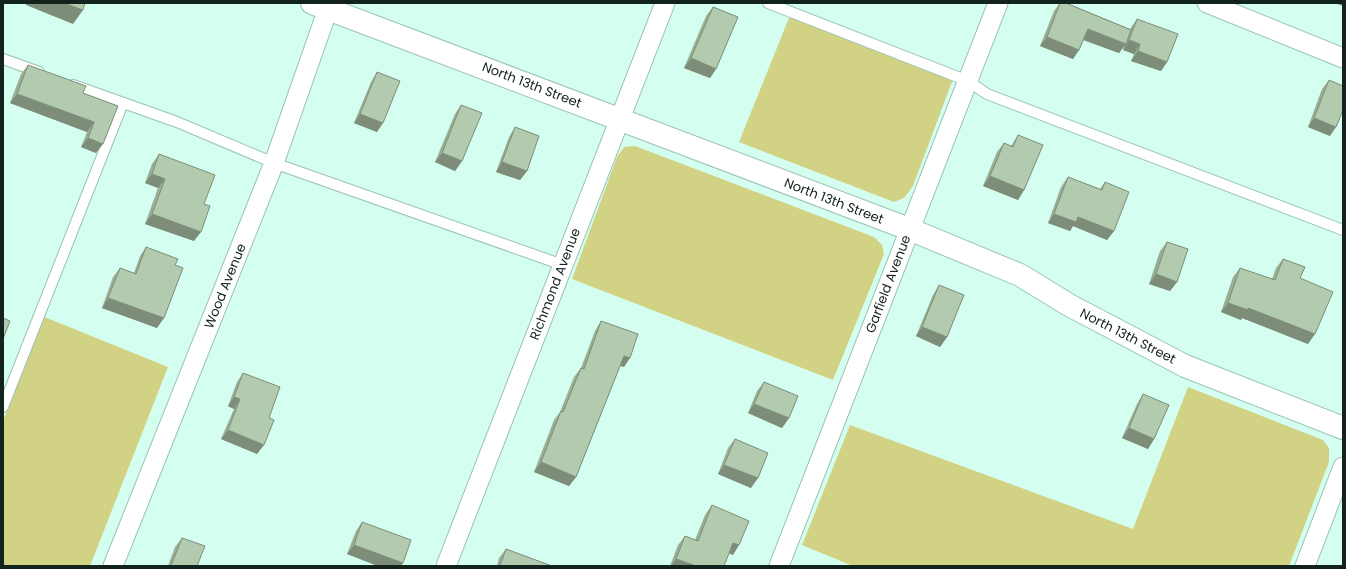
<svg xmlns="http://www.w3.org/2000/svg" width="1346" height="569" font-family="Poppins,sans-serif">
<rect width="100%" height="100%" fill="#d4feef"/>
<!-- green -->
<g fill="#d2d284">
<polygon points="793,8 956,71 913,186 904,198 894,202 739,142"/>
<polygon points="635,146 874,237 882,245 884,254 833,380 572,279 617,157 624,147"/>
<polygon points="42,316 168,367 90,566 3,566 3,421"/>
<polygon points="1188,387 1323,440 1329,448 1329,462 1289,566 853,566 802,545 850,425 1133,529"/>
</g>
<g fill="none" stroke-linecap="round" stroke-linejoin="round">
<defs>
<g id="service">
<polyline points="768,3 968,81 987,94 1343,230"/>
<polyline points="3,59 39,72"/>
<polyline points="73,85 177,122 274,163 563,265"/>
<polyline points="3,407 123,103"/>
</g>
<g id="minor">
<polyline points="1207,3 1343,58"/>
<polyline points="113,566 274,163 330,3"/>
<polyline points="446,566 665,3"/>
<polyline points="779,566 998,3"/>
<polyline points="1305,566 1343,467"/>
</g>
<polyline id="tertiary" points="312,3 909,229 1020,275 1069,305 1185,366 1343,428"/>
</defs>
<!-- service casing -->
<use href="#service" stroke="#99c2b3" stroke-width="12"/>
<!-- minor casing -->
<use href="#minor" stroke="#99c2b3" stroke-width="21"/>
<!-- tertiary casing -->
<use href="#tertiary" stroke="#99c2b3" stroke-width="24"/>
<!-- service -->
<use href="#service" stroke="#fff" stroke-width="10"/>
<!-- minor -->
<use href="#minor" stroke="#fff" stroke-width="19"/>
<!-- tertiary -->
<use href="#tertiary" stroke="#fff" stroke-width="22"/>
</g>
<!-- wall -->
<g fill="#99ae95">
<polygon points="1060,3 1066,3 1130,29 1137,19 1167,62 1161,71 1131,61 1134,54 1123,50 1124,46 1119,53 1083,40 1079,50 1073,59 1040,46 1054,11"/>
<polygon points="713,7 716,69 710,78 684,68 706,16"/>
<polygon points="28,65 83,93 118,106 96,153 81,147 87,132 10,103 21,74"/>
<polygon points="377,72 377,132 354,123 371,82"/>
<polygon points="1329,80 1330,136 1308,127 1322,89"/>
<polygon points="461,105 462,161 455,171 435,162 455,114"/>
<polygon points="515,127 527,171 520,180 496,172 509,137"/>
<polygon points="1018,135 1024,190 1018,200 983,186 997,152 1004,143 1011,146"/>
<polygon points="159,154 204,204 194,241 145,224 158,188 145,183 152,164"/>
<polygon points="1068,177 1100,189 1105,182 1114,231 1107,240 1073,226 1070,231 1048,223 1061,187"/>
<polygon points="1167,242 1177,282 1170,291 1149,284 1160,251"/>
<polygon points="146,247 175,265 157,328 102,308 113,277 120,268 134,273 140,256"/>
<polygon points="1283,259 1300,278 1308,344 1242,318 1241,320 1221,312 1233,277 1240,268 1272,279 1276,268"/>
<polygon points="939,285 947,337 940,347 916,336 933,295"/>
<polygon points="601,321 624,367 620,366 576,477 569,486 534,472 554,420 560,412 574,377 581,368 595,331"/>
<polygon points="243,373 269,418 257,454 221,439 234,409 228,406 237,382"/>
<polygon points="764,382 789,418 782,428 748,413 757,391"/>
<polygon points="1143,394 1154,439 1148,449 1122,438 1137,404"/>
<polygon points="735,439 751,488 718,474 728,448"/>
<polygon points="712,505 733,555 729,553 724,566 670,566 678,545 685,536 695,540 705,515"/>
<polygon points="362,522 403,563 401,566 378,566 347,554 356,531"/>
<polygon points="182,538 197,566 168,566 175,547"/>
<polygon points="506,549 552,566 497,566 499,558"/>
</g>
<!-- shaded-wall -->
<g fill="#7d8d79">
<polygon points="27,3 64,3 83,10 73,24 26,5"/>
<polygon points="1334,3 1343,3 1343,6"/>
<polygon points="1088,29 1126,44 1119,53 1081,39"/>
<polygon points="1047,37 1079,50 1073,59 1040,46"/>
<polygon points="1129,40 1140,44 1134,54 1123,50"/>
<polygon points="1138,51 1167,62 1161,71 1131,61"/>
<polygon points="691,58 716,69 710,78 684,68"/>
<polygon points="17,94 94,122 87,132 10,103"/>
<polygon points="360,114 383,123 377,132 354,123"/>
<polygon points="1314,118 1336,127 1330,136 1308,127"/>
<polygon points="88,138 103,144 96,153 81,147"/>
<polygon points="442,153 462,161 455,171 435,162"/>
<polygon points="502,162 527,171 520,180 496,172"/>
<polygon points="152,174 165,179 158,188 145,183"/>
<polygon points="990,176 1024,190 1018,200 983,186"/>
<polygon points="152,214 201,232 194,241 145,224"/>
<polygon points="1054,214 1078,217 1114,231 1107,240 1073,226 1070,231 1048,223"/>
<polygon points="1156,274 1177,282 1170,291 1149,284"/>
<polygon points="108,298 164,318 157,328 102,308"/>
<polygon points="1228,303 1248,308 1315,334 1308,344 1242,318 1241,320 1221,312"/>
<polygon points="922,327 947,337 940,347 916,336"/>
<polygon points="624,356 630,358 624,367 618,365"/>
<polygon points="234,397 240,399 234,409 228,406"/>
<polygon points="754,404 789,418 782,428 748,413"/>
<polygon points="1129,428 1154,439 1148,449 1122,438"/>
<polygon points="228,430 264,445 257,454 221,439"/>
<polygon points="541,462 576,477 569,486 534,472"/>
<polygon points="724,465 758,478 751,488 718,474"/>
<polygon points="733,543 739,545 733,555 726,552"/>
<polygon points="354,545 403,563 401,566 378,566 347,554"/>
<polygon points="676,559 696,566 671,566"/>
</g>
<!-- building -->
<g fill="#b2caad" stroke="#7d8d79">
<polygon points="64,3 85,3 83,10"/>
<polygon points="1060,3 1066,3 1131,30 1126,44 1088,29 1079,50 1047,37"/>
<polygon points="713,7 738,17 716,69 691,58"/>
<polygon points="1137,19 1178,34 1167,62 1138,51 1140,44 1129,40"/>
<polygon points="28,65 86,86 83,93 118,106 103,144 88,138 94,122 17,94"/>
<polygon points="377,72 400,81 383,123 360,114"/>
<polygon points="1329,80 1343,86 1343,110 1336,127 1314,118"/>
<polygon points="461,105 482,113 462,161 442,153"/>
<polygon points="515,127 539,136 527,171 502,162"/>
<polygon points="1018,135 1043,145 1024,190 990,176 1004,143 1013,147"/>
<polygon points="159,154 215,175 204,204 210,206 201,232 152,214 165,179 152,174"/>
<polygon points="1068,177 1102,190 1105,182 1129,192 1114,231 1078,217 1076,222 1054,214"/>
<polygon points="1167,242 1188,249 1177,282 1156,274"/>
<polygon points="146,247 178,259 175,265 183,268 164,318 108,298 120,268 136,274"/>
<polygon points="1283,259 1305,267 1300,278 1333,292 1315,334 1248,308 1248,310 1228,303 1240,268 1275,280"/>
<polygon points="939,285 964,295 947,337 922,327"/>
<polygon points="3,318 10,321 3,339"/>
<polygon points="601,321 638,334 630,358 624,356 576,477 541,462 561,411 563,412 581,368 584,369"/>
<polygon points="243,373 280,387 269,418 274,420 264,445 228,430 240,399 234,397"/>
<polygon points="764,382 798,396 789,418 754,404"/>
<polygon points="1143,394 1169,405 1154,439 1129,428"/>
<polygon points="735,439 768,453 758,478 724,465"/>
<polygon points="712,505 749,521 739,545 733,543 724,566 696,566 676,559 685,536 698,541"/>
<polygon points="362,522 411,540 403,563 354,545"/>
<polygon points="182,538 205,546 197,566 171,566"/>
<polygon points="506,549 552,566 500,566"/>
</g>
<g text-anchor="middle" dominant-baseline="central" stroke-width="4" stroke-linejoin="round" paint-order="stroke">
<!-- street labels -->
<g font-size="13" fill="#12221d" stroke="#fff">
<text transform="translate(532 85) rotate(21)">North 13th Street</text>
<text transform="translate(834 201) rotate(21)">North 13th Street</text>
<text transform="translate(555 284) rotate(-69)">Richmond Avenue</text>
<text transform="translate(888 284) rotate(-69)">Garfield Avenue</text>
<text transform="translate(225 286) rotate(-68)">Wood Avenue</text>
<text transform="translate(1128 336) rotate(27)">North 13th Street</text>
</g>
</g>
<!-- border -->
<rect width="1346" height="569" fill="none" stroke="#12221d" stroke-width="8"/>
</svg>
